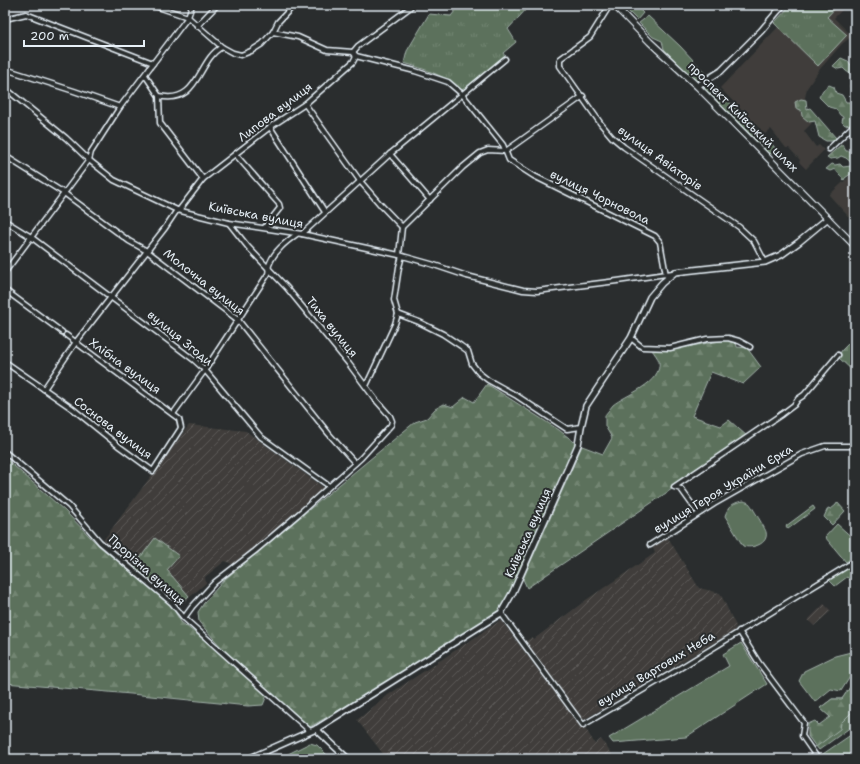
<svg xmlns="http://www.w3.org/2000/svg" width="860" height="764" font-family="'Shantell Sans',sans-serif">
<defs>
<pattern id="industrial-furrows" width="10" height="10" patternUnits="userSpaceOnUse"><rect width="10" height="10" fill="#3f3e3b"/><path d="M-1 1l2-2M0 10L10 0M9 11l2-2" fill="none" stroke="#5b5a58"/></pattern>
<pattern id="forest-firs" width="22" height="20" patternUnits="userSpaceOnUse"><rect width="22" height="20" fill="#5c715b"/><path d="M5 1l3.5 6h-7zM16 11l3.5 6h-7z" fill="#738673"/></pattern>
<pattern id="cemetery-stones" width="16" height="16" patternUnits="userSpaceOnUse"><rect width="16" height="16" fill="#5c715b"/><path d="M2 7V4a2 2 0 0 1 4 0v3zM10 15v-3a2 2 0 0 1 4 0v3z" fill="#738673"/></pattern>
<pattern id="park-tufts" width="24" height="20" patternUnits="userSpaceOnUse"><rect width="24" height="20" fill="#5c715b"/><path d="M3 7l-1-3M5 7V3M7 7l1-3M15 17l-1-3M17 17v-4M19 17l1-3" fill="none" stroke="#738673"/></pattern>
</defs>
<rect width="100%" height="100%" fill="#2a2d2e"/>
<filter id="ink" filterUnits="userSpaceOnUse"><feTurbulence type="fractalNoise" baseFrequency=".025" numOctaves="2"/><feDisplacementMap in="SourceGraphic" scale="8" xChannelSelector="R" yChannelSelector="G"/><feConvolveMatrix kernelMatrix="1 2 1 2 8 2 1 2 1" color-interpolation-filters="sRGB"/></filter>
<g filter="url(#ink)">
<!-- built -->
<g fill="#3f3e3b">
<polygon points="791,5 847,5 834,18 852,36 842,44 820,69 807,88 802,113 812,123 804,131 816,147 819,145 824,150 806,169 799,162 800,160 789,148 786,148 771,129 765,134 720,88 778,27 774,23"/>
<polygon points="852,174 855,178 855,224 829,195"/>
</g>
<!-- industrial -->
<g fill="url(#industrial-furrows)">
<polygon points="189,425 246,431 324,488 270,536 234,565 225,561 205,577 206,583 181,605 102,542"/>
<polygon points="667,536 699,588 720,593 736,626 734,631 662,673 657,676 653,676 647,682 583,720 525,642 532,637 534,639 586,600 655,553 652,546"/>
<polygon points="824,604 831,611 814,626 808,620"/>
<polygon points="501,620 581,728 584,726 595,744 601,739 615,759 387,759 357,720 388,695"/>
</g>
<!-- green -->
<g fill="#5c715b" stroke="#a2b1aa">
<polygon points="622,5 635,5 643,13 637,20"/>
<polygon points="648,16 680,46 708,76 700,81 695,80 664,49 662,41 653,37 639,23"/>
<polygon points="710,82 767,141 762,146 704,88 705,84"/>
<path d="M771,143L780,154C773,154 769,155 764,149Z"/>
<path d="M744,501C746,502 748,502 750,504C751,505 766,530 766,532C769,544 752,549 743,546L725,516C728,506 734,502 744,501Z"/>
<polygon points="813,506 815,509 788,529 786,526"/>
<polygon points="837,524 855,540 855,556 846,562 825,537"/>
<polygon points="741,643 767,684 686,737 613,743 609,738 729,666 723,654"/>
<polygon points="855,651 855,669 841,691 831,689 815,702 799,681 804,671 835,656"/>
<polygon points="855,680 855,724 819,750 808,736 832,718 820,708 832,699 842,699"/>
<polygon points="855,732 855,759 822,759 820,756"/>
<polygon points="310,743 317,745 331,759 278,759"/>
</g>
<!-- forest -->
<g fill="url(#forest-firs)" stroke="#a2b1aa">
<polygon points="841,58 848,61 855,70 855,90 850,87 852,75 846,71 843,68 838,69 833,66"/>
<polygon points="829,85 834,87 836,93 842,95 846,102 849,102 855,108 855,121 851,124 845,125 842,122 843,117 840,115 836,109 829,107 819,97 823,90"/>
<polygon points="801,99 806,100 807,109 810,108 836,138 833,141 826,141 819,137 815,121 809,122 802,116 801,110 796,108 795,102"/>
<polygon points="842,144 846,151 850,151 854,156 855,163 853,164 846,158 841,156 838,158 830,159 827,157"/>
<polygon points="832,164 835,165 840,164 843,167 851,166 855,170 855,171 845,178 844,180 835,169 830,171 826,169"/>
<path d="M728,340L736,343L737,347L747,348L761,367L743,384L711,372L692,416L721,426L729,420L748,437L527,588L523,579L582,446L603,454L612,438L605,426V415C608,412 610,408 613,405C625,395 663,383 659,361C658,358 654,353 652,350C678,350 703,343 728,340Z"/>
<polygon points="487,384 559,430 578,445 501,613 487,623 310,727 221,647 199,622 198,612 204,603 224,580 415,422 427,418 435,409 444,404 453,407 465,397 474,402"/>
<polygon points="5,458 65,511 99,546 171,605 181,622 217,650 267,695 263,705 248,706 131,694 5,683"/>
<polygon points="837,502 845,511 832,525 824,517 828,508 831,509 836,505"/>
<polygon points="155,538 179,556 167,570 189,596 181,603 134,566"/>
<polygon points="851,567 855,572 855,584 847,577 835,586 828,579"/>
<polygon points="855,680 855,709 841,723 840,729 816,747 808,736 808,724 815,721 819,725 830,717 820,708 832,699 842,699"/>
</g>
<!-- cemetery -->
<polygon fill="url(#cemetery-stones)" stroke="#a2b1aa" points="855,337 855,373 838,357 842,350"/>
<!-- park -->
<g fill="url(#park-tufts)" stroke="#a2b1aa">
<path d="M460,5H530L508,29L516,42L503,53L505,56L463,91C446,76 425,69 404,63L407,51L429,14L451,16Z"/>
<polygon points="791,5 838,5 827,17 847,35 818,66 774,23"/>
</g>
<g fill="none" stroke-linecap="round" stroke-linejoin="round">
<defs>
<g id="minor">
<polyline points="152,5 188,17 222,47"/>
<polyline points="610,5 590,37 560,59 560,66 601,124 612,137 624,147 739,227 754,241 765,262"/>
<polyline points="5,10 8,5"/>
<polyline points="5,19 26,14 153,63"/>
<polyline points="197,26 217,5"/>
<polyline points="273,32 298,37 327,50 353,52 356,56 415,71 448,82 462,94 503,145 509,160 534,176 655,236 660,242 666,275"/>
<polyline points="353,52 358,46 408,9 412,5"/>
<polyline points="5,69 74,91 120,107"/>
<path d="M145,75L159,96C200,105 197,60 222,47L233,53L241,55L251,51L262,44L273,32L278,22L294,5"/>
<polyline points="5,88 66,138 89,160 114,180 177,210 229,223 302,234 399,255 431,264 467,276 523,290 537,291 617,281 673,273"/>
<polyline points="159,96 160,123 203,179"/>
<polyline points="305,104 360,181 379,203 402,227"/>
<polyline points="270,127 325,212"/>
<polyline points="829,149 855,124"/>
<polyline points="235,154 279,204 280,208 265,227"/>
<polyline points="390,154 430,200"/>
<polyline points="5,156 64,193 129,241 147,251 238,320 329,434 355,463"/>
<polyline points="180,209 203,179 270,127 305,104 353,62 356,56"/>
<polyline points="5,221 31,237 194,360 205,370 261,437 329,486"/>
<polyline points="302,234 390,154 505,59"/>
<polyline points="399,255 402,227 463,167 480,153 488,150 506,151 583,96"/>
<polyline points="5,272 89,160 91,152 120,107 188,17 192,5"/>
<polyline points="5,290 62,332"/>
<polyline points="398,314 419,322 443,334 461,346 468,351 472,364 479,373 488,380 517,396 567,429 581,427"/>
<polyline points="631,338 642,347 670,348 707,339 728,338 739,341 750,347"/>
<polyline points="5,362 73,409 120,447 153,471 181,428 179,419 66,335"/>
<polyline points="366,386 395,324 398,314 394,300 399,267 402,256"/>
<polyline points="44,389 76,342 165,228 177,210"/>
<path d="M173,414L205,370L268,274C269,271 268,268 269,265C274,251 286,242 297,234"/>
<polyline points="5,452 69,506 100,542 172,603 184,618 310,731"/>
<polyline points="701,512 696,510 681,489 674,487 782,414 794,405 798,399 804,395 838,355"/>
<polyline points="650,545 714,504 802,454 825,446 855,446"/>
<polyline points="501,613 583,725 677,670 855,561"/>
<polyline points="184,618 192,607 215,582 255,551 302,511 361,458 391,425 392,421 390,416 375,399 349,364 287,288 248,247 229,223"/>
<polyline points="739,631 759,663 804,723 802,736 818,759"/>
</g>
<g id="tertiary">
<polyline points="697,86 721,71 761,31 783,5"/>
<polyline points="316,729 348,759"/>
<polyline points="248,759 316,729 501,613 513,592 578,445 581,427 586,406 631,338 650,297 662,283 675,272 765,262 781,255 799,242 828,218"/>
</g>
<polyline id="secondary" points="614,5 650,42 697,86 855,246"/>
</defs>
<!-- minor casing -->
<use href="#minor" stroke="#e8f1f8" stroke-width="7"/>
<!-- tertiary casing -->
<use href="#tertiary" stroke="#e8f1f8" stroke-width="8"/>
<!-- secondary casing -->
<use href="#secondary" stroke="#e8f1f8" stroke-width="8"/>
<!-- minor -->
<use href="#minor" stroke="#2a2d2e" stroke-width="4"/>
<!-- tertiary -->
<use href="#tertiary" stroke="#2a2d2e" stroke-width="5"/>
<!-- secondary -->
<use href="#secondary" stroke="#2a2d2e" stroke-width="5.5"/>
</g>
</g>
<g text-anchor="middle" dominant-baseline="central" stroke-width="4" stroke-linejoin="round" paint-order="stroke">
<!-- street labels -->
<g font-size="12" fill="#e8f1f8" stroke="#2a2d2e">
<text transform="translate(275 112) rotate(-37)">Липова вулиця</text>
<text transform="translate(743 117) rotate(45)">проспект Київський шлях</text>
<text transform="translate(660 158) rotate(36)">вулиця Авіаторів</text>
<text transform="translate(600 197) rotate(26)">вулиця Чорновола</text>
<text transform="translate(256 215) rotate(11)">Київська вулиця</text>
<text transform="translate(204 282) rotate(38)">Молочна вулиця</text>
<text transform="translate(332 327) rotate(51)">Тиха вулиця</text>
<text transform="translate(180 338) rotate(39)">вулиця Згоди</text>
<text transform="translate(125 366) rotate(36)">Хлібна вулиця</text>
<text transform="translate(113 428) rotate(37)">Соснова вулиця</text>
<text transform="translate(723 489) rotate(-31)">вулиця Героя України Єрка</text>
<text transform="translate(528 533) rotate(-66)">Київська вулиця</text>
<text transform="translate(147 570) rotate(42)">Прорізна вулиця</text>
<text transform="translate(656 669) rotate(-31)">вулиця Вартових Неба</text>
</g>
</g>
<!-- margin -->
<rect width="860" height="764" fill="none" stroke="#2a2d2e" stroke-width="20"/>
<rect x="10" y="10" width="840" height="744" fill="none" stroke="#e8f1f8" stroke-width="1.5" filter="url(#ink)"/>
<!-- scale -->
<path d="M24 40v6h120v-6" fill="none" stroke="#e8f1f8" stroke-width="2"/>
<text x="30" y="40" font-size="12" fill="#e8f1f8" stroke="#2a2d2e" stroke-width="3" paint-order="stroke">200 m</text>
</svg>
